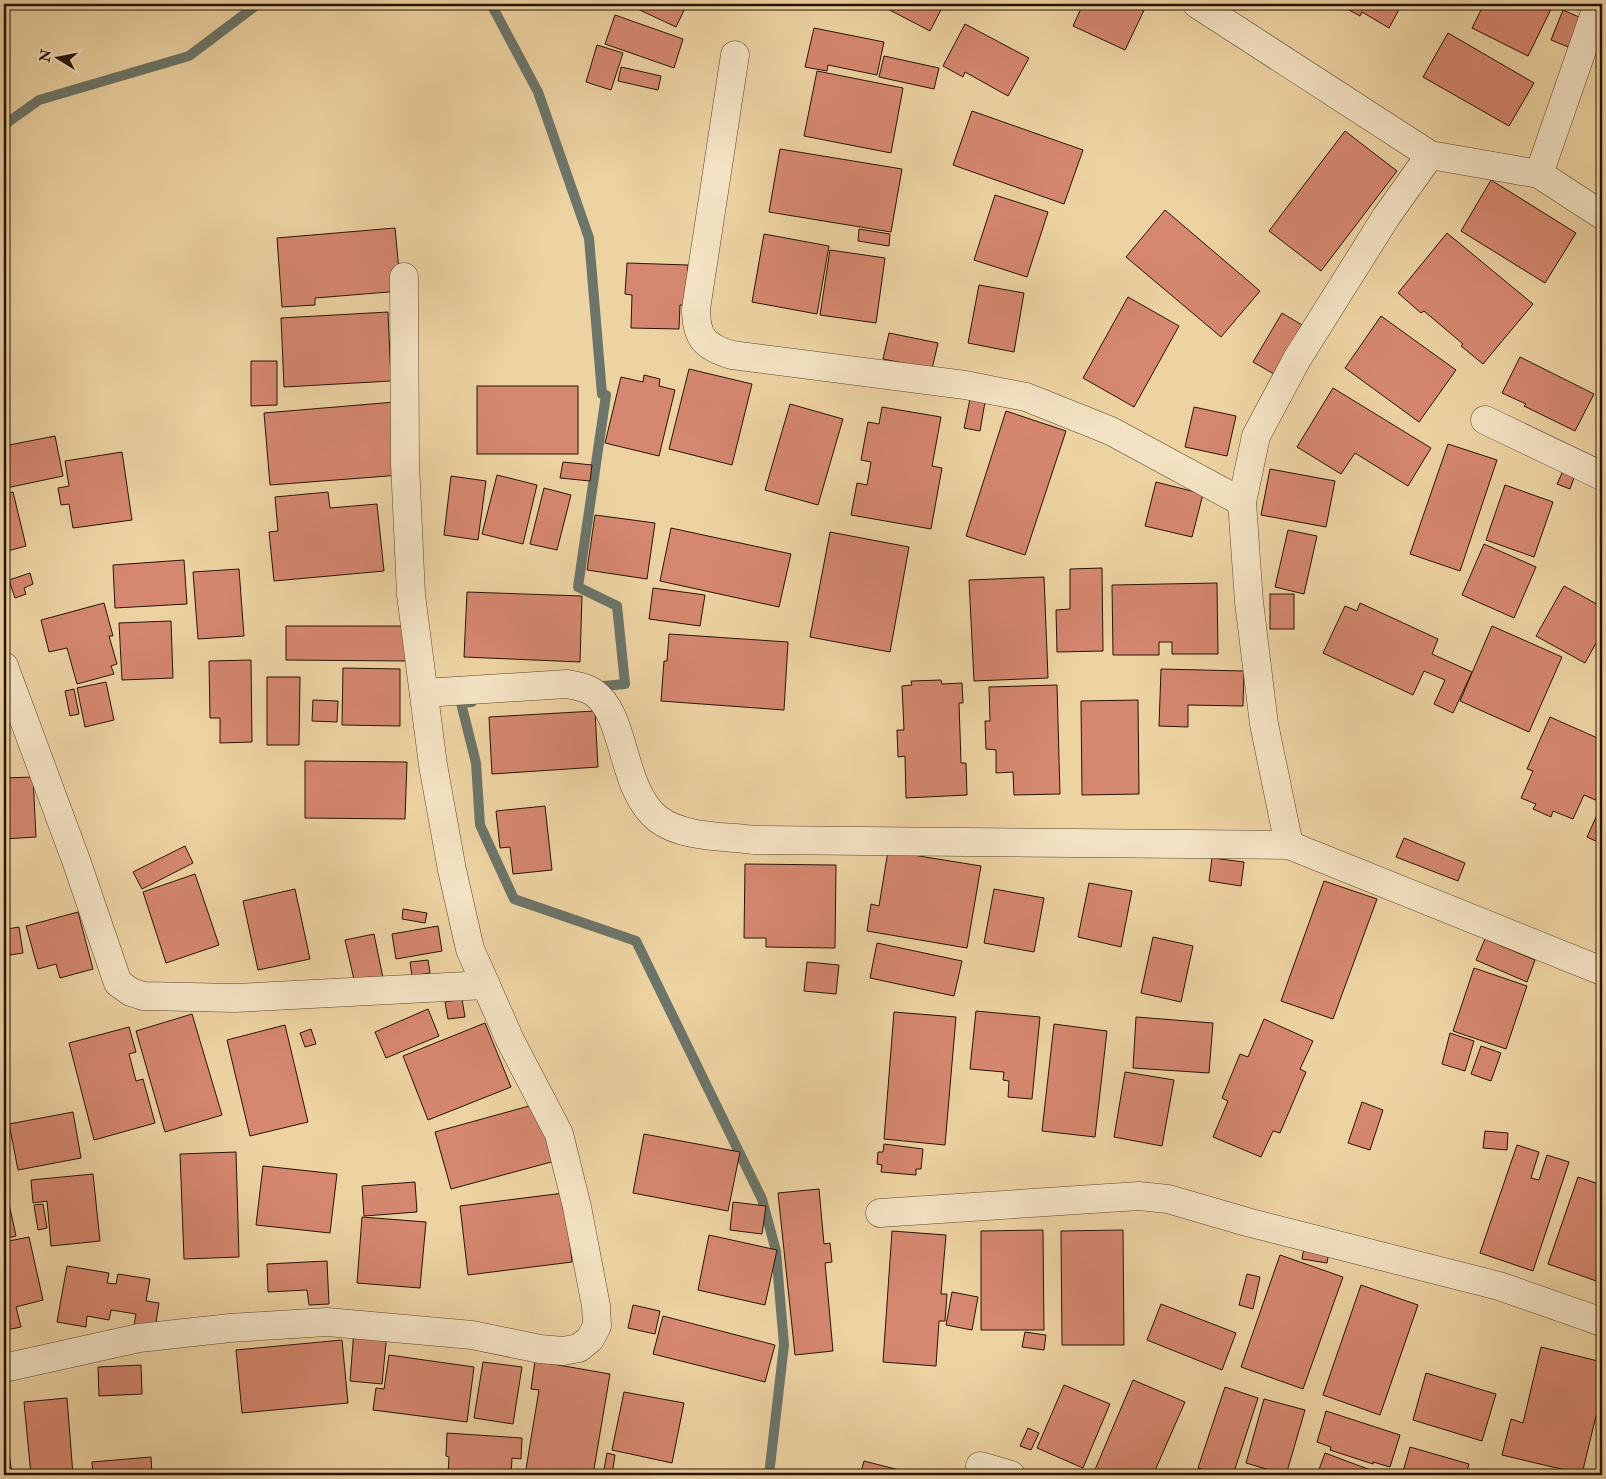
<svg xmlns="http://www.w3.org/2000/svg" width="1606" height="1479" font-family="'IM FELL Double Pica',serif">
<rect width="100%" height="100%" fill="#edd2a2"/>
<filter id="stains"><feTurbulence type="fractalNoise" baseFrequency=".004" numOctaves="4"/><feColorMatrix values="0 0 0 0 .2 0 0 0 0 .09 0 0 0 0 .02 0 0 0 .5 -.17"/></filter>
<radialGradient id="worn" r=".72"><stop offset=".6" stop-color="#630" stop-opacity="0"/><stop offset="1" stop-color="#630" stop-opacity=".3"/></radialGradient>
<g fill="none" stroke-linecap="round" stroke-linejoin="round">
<!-- stream -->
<g stroke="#6c7569" stroke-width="10">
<polyline points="491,4 538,92 589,238 602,394 606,395 578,587 617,606 625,684 593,687"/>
<polyline points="4,125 39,100 189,56 258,4"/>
<polyline points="472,702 461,703 476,763 480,825 514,899 636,941 762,1199 776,1251 784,1345 769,1475"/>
</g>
</g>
<!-- building -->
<g fill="#d5876f" stroke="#271303">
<polygon points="627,4 687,4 676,27"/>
<polygon points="883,4 951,4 949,8 943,6 930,31 882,6"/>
<polygon points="1083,4 1147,4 1125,50 1073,26"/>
<polygon points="1338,4 1402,4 1389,28 1362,12 1360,16"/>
<polygon points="1484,4 1550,4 1553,5 1528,56 1472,28"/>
<polygon points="1563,10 1588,21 1576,50 1551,40"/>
<polygon points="615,15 683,39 674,68 605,44"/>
<polygon points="965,24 1029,58 1008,96 965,72 963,77 943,66"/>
<polygon points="814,28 884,42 877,75 828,65 827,71 805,67"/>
<polygon points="1448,33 1534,83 1509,126 1423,77"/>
<polygon points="597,45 623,53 611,90 586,82"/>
<polygon points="884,56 939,68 934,89 879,77"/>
<polygon points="621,67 661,76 658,90 618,81"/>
<polygon points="817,71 903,88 891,153 804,136"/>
<polygon points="972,111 1083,150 1064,204 953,165"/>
<polygon points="1345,131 1397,171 1321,271 1269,231"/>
<polygon points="780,149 902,169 891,232 769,212"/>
<polygon points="1491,180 1576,233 1545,283 1461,231"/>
<polygon points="995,195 1048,212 1027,277 974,260"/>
<polygon points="1165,210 1260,291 1221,337 1126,257"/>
<polygon points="395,228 401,291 315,298 315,305 282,307 277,238"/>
<polygon points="859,229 890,234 889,246 858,241"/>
<polygon points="1447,233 1533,304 1483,364 1461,346 1463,344 1424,311 1421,313 1398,293"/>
<polygon points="764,234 829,246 817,314 752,302"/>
<polygon points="830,250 885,258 876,323 820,315"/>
<polygon points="627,263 688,265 686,305 680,305 679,329 631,328 632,295 625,294"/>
<polygon points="979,285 1024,293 1014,352 968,343"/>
<polygon points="1128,297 1179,326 1134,407 1083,378"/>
<polygon points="388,312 391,381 284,387 281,318"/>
<polygon points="1282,313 1302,325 1274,374 1253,362"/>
<polygon points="1381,316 1456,370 1419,422 1345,368"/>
<polygon points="889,333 938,343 932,369 883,359"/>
<polygon points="1520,357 1594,394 1575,431 1524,406 1526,404 1502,393"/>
<polygon points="251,361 277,361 277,405 251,406"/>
<polygon points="689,369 752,384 732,465 669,449"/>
<polygon points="644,375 660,379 659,386 675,390 659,456 605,443 621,377 643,382"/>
<rect x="477" y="386" width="101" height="68"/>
<polygon points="1333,388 1431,448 1408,486 1355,453 1341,474 1297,447"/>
<polygon points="970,399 985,402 980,431 964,428"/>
<polygon points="395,402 401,475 270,485 264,413"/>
<polygon points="790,404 843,419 818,505 765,490"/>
<polygon points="882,407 941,417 932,466 942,468 931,529 851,515 857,483 867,485 871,462 861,460 868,422 879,424"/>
<polygon points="1194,407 1236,416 1227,456 1185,447"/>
<polygon points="1006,411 1066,431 1025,555 966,536"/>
<polygon points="55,436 63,476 6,488 4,446"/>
<polygon points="1448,444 1497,460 1460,571 1410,554"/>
<polygon points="122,452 132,520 73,528 69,504 61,505 58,488 69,486 65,461"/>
<polygon points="563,462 592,465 590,481 560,478"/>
<polygon points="1270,469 1335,481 1326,527 1261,515"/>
<polygon points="1564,469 1575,475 1570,489 1557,484"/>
<polygon points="497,475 537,485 523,544 482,534"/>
<polygon points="451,476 486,481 478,540 444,535"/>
<polygon points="1156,482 1203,494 1192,537 1145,526"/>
<polygon points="1505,485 1553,502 1534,557 1486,540"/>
<polygon points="544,488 571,495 557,550 530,544"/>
<polygon points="13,492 26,546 4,552 4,494"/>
<polygon points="328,492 330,508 377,504 384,571 274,581 269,532 278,531 275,497"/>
<polygon points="595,515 655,523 647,579 587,570"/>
<polygon points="671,528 791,554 779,607 660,581"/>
<polygon points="1288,530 1317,536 1304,594 1275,587"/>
<polygon points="830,532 909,547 890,652 810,637"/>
<polygon points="1484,544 1536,567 1514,618 1462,595"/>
<polygon points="184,560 187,604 115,608 113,565"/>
<polygon points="1102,568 1103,651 1057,652 1056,610 1070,609 1070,569"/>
<polygon points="239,569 244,636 198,639 193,572"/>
<polygon points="30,573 33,584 24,588 26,594 15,598 9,580"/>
<polygon points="1044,577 1048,678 974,681 969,580"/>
<polygon points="1217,583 1218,654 1172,654 1172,642 1159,642 1159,655 1113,655 1112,585"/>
<polygon points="1564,586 1602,607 1602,632 1585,663 1536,636"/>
<polygon points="653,588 705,595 700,626 649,619"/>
<polygon points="467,592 582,596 580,662 464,657"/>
<rect x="1270" y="594" width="24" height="35"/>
<polygon points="104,603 113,636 109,636 117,664 111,666 114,674 77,684 67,648 49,652 41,620"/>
<polygon points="1360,603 1438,639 1432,654 1472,672 1453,713 1434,704 1445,680 1424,671 1413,695 1323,653 1345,606 1357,611"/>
<polygon points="171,621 173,678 122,680 119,623"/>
<polygon points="286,626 409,626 409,661 286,660"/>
<polygon points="1492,626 1562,657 1529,732 1460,701"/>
<polygon points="669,634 788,642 784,710 661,701 664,661 667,661"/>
<polygon points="251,660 252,742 220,743 220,718 210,718 209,661"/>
<polygon points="343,668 400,669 400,726 342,725"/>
<polygon points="1161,669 1244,671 1243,706 1188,705 1188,727 1159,726"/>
<polygon points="267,677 300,677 299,745 267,745"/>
<polygon points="941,680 942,684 962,683 963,703 959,703 961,763 966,763 967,795 906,798 905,756 898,757 897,730 904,730 902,686 912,685 911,681"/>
<polygon points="106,682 114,720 85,727 77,688"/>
<polygon points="1057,685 1060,794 1014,795 1013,772 996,773 996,750 986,749 985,721 990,721 989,687"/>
<polygon points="74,689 79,714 70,716 65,691"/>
<polygon points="313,700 338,701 337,722 312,721"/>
<polygon points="1138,700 1139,794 1082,795 1081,701"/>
<polygon points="595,711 598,767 492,774 489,717"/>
<polygon points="1550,717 1602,740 1602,798 1600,802 1584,795 1573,819 1553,811 1551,817 1533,809 1536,804 1521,798 1533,771 1527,769"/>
<polygon points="305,761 407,762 405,819 305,818"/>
<polygon points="33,777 36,837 4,839 4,778"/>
<polygon points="1602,804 1602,844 1587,837"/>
<polygon points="545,806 552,870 513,874 510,847 500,848 496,811"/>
<polygon points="1404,838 1465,863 1458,881 1396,857"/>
<polygon points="185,846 193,863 142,889 133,872"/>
<polygon points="888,851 981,866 967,948 867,931 871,904 879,906"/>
<polygon points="1212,858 1244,862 1241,886 1209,881"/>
<polygon points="745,864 836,865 835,948 766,947 766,938 744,938"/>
<polygon points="195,874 219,945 166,963 143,892"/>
<polygon points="1324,881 1377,899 1333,1019 1281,1001"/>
<polygon points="1089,883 1132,891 1121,947 1078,937"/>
<polygon points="295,889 310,959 258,970 243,901"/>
<polygon points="994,889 1044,898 1034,952 984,943"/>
<polygon points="403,909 427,913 425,923 402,919"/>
<polygon points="78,912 93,969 60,978 56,964 38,969 26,926"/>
<polygon points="438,926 442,951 396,959 392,934"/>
<polygon points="19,927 23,953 10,955 7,929"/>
<polygon points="374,934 383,978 355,984 345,940"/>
<polygon points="1153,937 1193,946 1181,1002 1141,993"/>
<polygon points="1485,939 1535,960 1527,982 1476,960"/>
<polygon points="877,943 962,961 954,996 870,978"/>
<polygon points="428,960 430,973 412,976 410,962"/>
<polygon points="807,962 839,965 836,994 804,991"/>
<polygon points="1474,968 1527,986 1506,1049 1453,1031"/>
<polygon points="462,999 465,1017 448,1019 445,1002"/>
<polygon points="428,1009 439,1036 386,1058 375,1032"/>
<polygon points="976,1011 1040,1017 1032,1099 1008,1097 1009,1081 1003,1080 1004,1072 970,1069"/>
<polygon points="894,1012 956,1017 945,1145 884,1139"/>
<polygon points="192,1014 222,1115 165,1132 136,1031"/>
<polygon points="1136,1017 1213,1023 1209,1073 1133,1068"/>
<polygon points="1264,1019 1313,1041 1300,1069 1306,1072 1280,1133 1273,1131 1261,1157 1213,1137 1228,1101 1222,1098 1240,1054 1248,1057"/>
<polygon points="485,1023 511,1087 428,1120 403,1056"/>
<polygon points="1054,1024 1107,1031 1095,1137 1042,1131"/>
<polygon points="285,1025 308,1122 250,1136 227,1040"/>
<polygon points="129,1027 136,1052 129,1054 136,1081 143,1079 155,1123 94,1140 69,1043"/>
<polygon points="311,1029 316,1044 305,1047 300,1033"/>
<polygon points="1450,1033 1474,1041 1465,1071 1442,1064"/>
<polygon points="1481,1046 1501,1053 1491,1081 1471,1074"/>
<polygon points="1125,1072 1174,1080 1162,1146 1114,1137"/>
<polygon points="1362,1102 1383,1110 1370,1150 1348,1143"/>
<polygon points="540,1103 555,1161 451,1189 435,1132"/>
<polygon points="73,1112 81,1158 18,1170 9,1124"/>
<polygon points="1485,1131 1508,1133 1507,1150 1483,1148"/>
<polygon points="644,1134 740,1152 728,1211 633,1193"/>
<polygon points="884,1144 923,1149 921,1169 916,1169 916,1175 881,1172 882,1165 877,1164 878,1152 883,1152"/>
<polygon points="1517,1145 1539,1152 1531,1178 1539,1180 1547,1155 1569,1162 1533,1271 1480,1253"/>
<polygon points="236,1152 239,1257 184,1259 180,1154"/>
<polygon points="263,1166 337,1174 330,1233 256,1225"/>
<polygon points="93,1174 100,1241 51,1246 47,1201 33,1203 31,1180"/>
<polygon points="1578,1177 1602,1185 1602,1283 1548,1264"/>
<polygon points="415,1182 417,1212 364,1216 362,1186"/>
<polygon points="819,1189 824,1244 830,1243 832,1262 825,1263 833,1351 795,1355 778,1193"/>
<polygon points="6,1190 16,1236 4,1239 4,1191"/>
<polygon points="564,1193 572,1262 468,1275 460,1206"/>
<polygon points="733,1202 766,1206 762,1234 730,1230"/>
<polygon points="43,1204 47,1228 38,1230 34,1205"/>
<polygon points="362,1217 426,1222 420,1288 357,1283"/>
<polygon points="1043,1230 1044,1330 981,1330 981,1231"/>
<polygon points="1123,1230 1124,1345 1062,1345 1061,1231"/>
<polygon points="892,1231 946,1235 941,1294 947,1294 945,1321 939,1321 936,1366 883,1362"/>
<polygon points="709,1235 777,1250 765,1305 698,1290"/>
<polygon points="29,1237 43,1300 16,1307 21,1327 6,1330 8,1341 4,1342 4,1242"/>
<polygon points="1305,1242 1330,1246 1327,1263 1302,1259"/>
<polygon points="1280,1255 1343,1277 1303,1389 1241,1367"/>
<polygon points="327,1261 329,1304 309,1305 307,1290 268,1292 267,1264"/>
<polygon points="67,1266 109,1273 107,1283 116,1284 118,1274 150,1279 146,1301 159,1303 155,1329 134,1325 136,1314 111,1310 109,1320 87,1316 86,1327 57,1322"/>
<polygon points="1247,1274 1260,1277 1253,1309 1239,1305"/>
<polygon points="1361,1285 1418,1305 1380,1415 1323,1395"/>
<polygon points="952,1292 978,1297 972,1330 946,1325"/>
<polygon points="1161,1304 1236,1333 1222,1370 1147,1340"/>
<polygon points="633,1305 660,1311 655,1334 628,1328"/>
<polygon points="663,1316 775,1345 765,1382 653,1354"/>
<polygon points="354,1330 387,1333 382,1384 350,1381"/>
<polygon points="1025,1332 1046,1335 1044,1350 1022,1347"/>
<polygon points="342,1340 348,1403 242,1413 236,1350"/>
<polygon points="1541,1347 1602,1362 1602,1391 1582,1474 1502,1455 1511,1419 1523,1423"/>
<polygon points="389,1355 474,1367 467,1422 373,1410 376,1388 384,1389"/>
<polygon points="535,1361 610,1374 593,1475 525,1475 539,1390 531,1389"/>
<polygon points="483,1362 522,1367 513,1424 474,1418"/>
<polygon points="141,1365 142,1394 99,1396 98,1367"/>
<polygon points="1426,1373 1496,1394 1482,1441 1413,1420"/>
<polygon points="1133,1380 1185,1402 1153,1475 1101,1475 1094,1472"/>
<polygon points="1064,1385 1110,1404 1083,1468 1037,1448"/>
<polygon points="1225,1387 1258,1398 1233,1475 1221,1475 1198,1468"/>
<polygon points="624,1392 684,1403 672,1463 612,1450"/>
<polygon points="67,1398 73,1475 31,1475 24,1402"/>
<polygon points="1264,1399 1305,1410 1286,1475 1246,1463"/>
<polygon points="1326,1411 1400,1435 1390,1467 1373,1462 1373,1464 1330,1450 1331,1447 1317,1442"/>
<polygon points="4,1417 12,1475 4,1475"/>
<polygon points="1028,1428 1039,1433 1031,1450 1020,1446"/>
<polygon points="447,1433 522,1438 521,1459 512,1458 511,1475 448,1475 449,1457 446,1456"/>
<polygon points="1410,1447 1469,1464 1466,1475 1402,1475"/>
<polygon points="607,1453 615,1455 612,1475 603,1475"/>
<polygon points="1325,1453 1384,1475 1317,1475"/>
<polygon points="151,1457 152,1475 93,1475 92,1462"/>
<polygon points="864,1461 919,1475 860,1475"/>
</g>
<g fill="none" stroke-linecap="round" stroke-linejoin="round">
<defs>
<g id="minor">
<polyline points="1197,4 1430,155 1539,174 1602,215"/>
<path d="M735,55L696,309C696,338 705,347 732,355L965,385L1026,397L1111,431L1242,502"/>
<polyline points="1539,174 1598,4"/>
<polyline points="1485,420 1602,476"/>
<polyline points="4,666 77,863 118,983 131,992 143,996 235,998 486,985"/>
<path d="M424,693L567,684C576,686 585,687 593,692C627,715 620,789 658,819C683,838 724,836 754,840L1289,845L1602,971"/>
<polyline points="1289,845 1264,724 1249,602 1242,502 1256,436 1297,359 1386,217 1430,155"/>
<polyline points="880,1213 1139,1196 1168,1199 1247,1222 1499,1286 1602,1322"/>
<polyline points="4,1368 139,1338 230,1328 327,1322 472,1335 540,1349 563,1351 579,1348 590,1339 597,1326 596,1306 577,1207 559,1134 510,1040 470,949 452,870 433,765 411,595 405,463 404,277"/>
<polyline points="980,1466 1011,1475"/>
</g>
</defs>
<!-- minor casing -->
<use href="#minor" stroke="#58432b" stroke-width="29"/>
<!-- minor -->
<use href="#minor" stroke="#f3e2c3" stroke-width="28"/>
</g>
<!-- margin -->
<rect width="1606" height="1479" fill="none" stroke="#edd2a2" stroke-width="20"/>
<rect x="5" y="5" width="1596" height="1469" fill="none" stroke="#271303" stroke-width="2.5"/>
<rect x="10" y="10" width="1586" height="1459" fill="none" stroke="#271303"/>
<!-- north arrow -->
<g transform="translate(58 58) rotate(280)" stroke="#f3e2c3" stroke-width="4" paint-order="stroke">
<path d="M0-4L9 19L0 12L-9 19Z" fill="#271303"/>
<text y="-8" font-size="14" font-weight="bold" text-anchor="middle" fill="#271303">N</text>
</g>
<rect width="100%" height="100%" filter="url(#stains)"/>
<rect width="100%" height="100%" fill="url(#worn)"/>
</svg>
